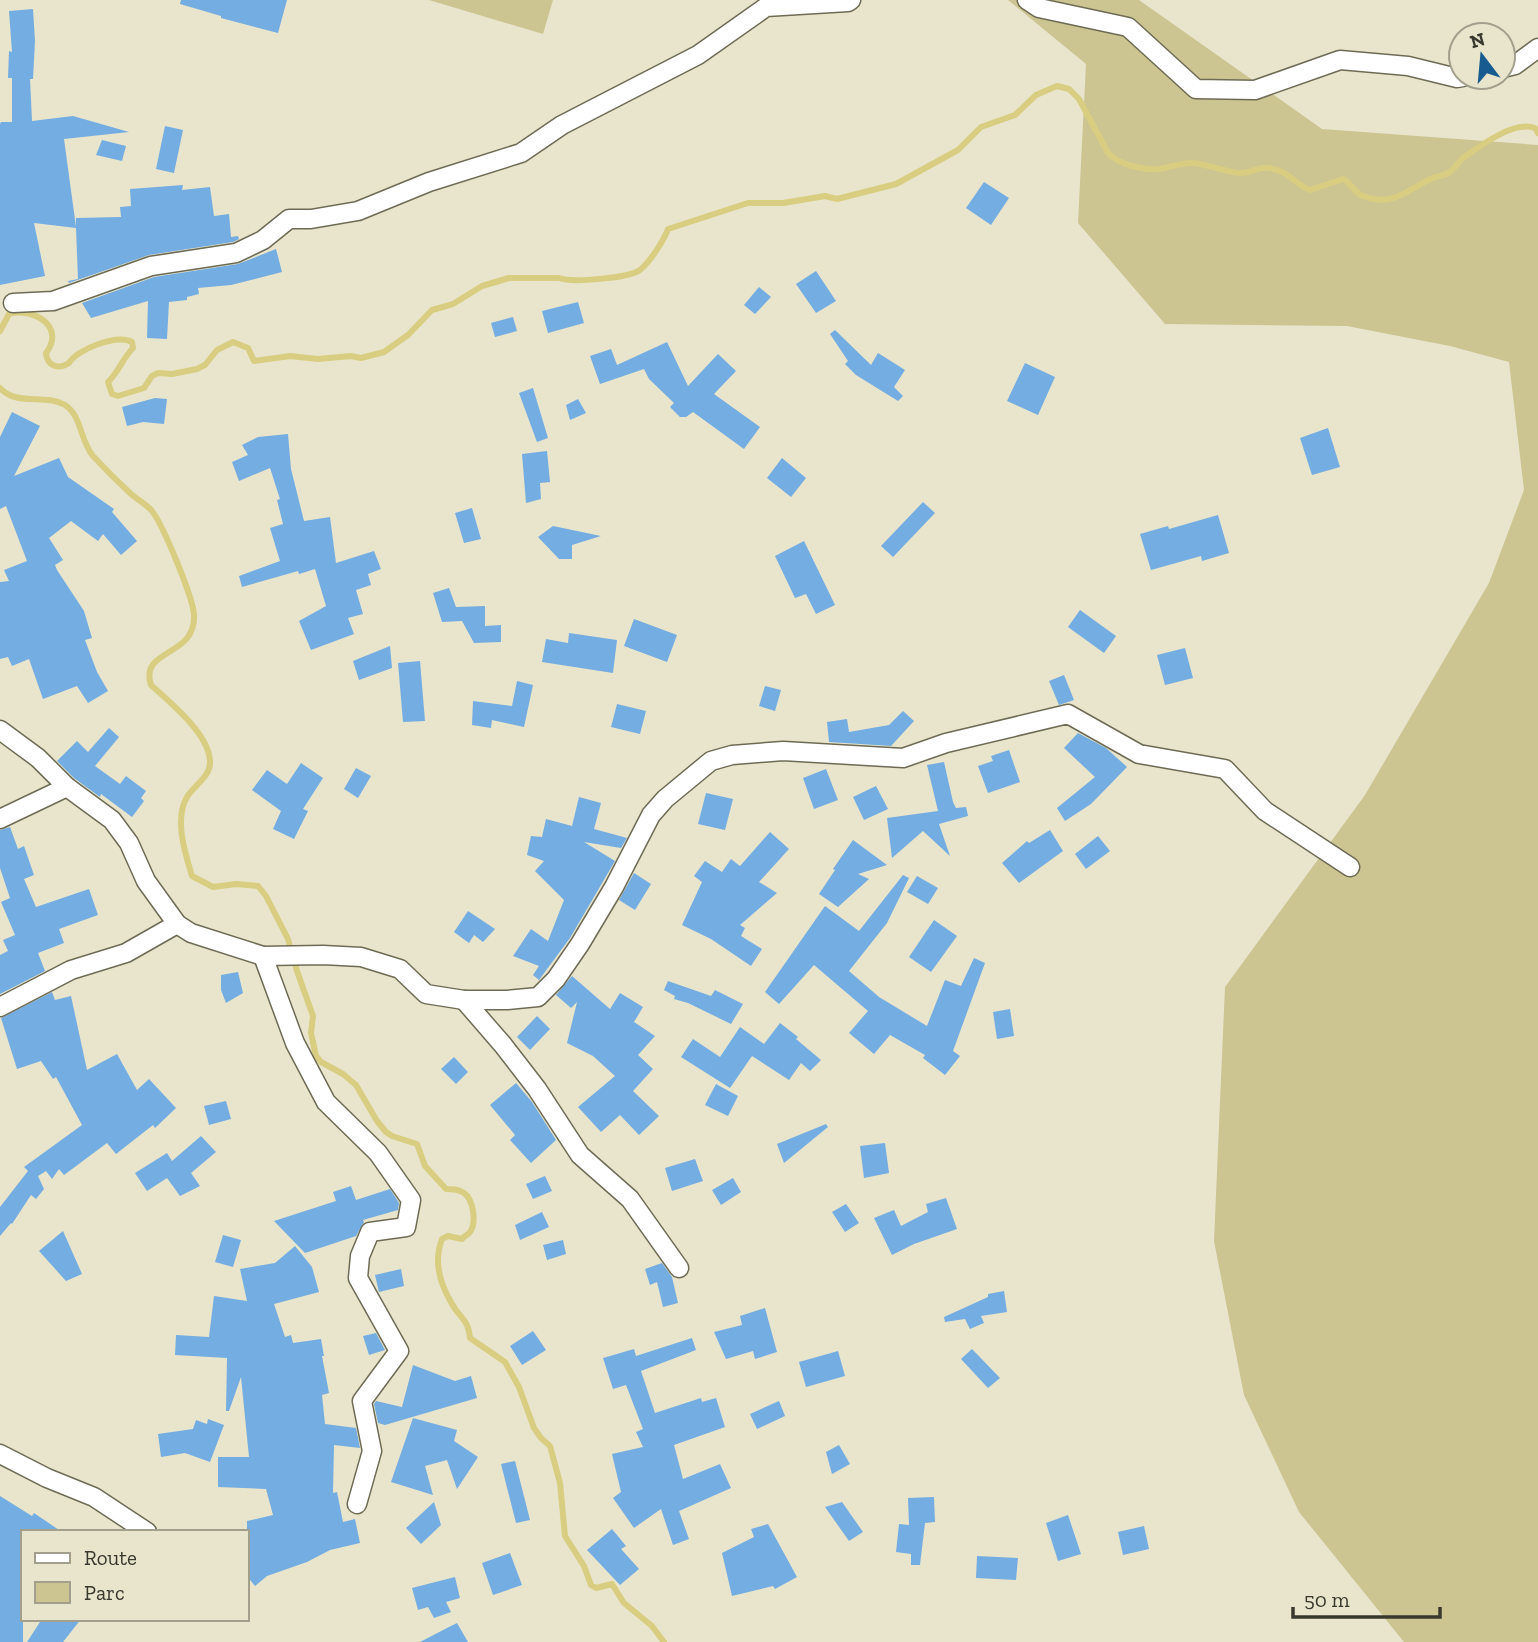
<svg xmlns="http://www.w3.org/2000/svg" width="1538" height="1642" viewBox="0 0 1538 1642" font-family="'Zilla Slab',serif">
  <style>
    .green { fill: #ccc491 }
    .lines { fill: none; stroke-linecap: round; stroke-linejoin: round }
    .stream { stroke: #d9cd81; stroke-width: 6 }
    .building { fill: #74ade2 }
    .minor-casing { stroke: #6e6b55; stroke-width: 21 }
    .minor { stroke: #fff; stroke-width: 18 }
  </style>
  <rect width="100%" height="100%" fill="#e8e5cc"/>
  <g class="green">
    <path d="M429 0H553L543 34Z"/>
    <path d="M1008 0H1139L1322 129 1538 145V1642H1404L1299 1512 1244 1395 1214 1241 1225 987 1365 795 1489 583 1524 490 1509 362 1450 346 1347 326 1165 324 1078 223 1086 64Z"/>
  </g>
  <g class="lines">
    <g class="stream">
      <path d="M0 331 9 314C34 307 66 327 46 353 47 366 58 370 69 363 77 349 117 334 132 342L133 348C122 359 119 372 108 382L112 394 118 396 144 388 152 376 158 373 172 374 197 369 205 365 217 350 233 342 248 348 254 361 290 356 318 359 351 356 361 358 384 352 408 335 432 310 453 304 482 286 509 278H559C572 283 629 278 640 270 650 262 664 240 668 229L748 203H783L825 196 837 199 896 184 958 150 981 127 1015 115 1036 95 1057 86 1069 89 1079 99 1108 153C1119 165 1143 170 1158 169 1169 168 1180 163 1190 163 1203 162 1229 174 1243 173 1252 172 1260 166 1269 168 1290 171 1295 185 1310 190L1343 179C1351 183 1354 193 1363 196 1394 208 1407 189 1433 178 1437 176 1444 176 1448 173 1454 170 1458 162 1463 158 1480 146 1514 120 1535 128L1538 133"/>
      <path d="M0 388C18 407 45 393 65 405 82 416 80 441 93 456 105 469 118 482 131 494 138 500 146 504 152 511 163 525 193 597 194 615 196 658 139 648 151 685 170 702 209 734 210 761 211 777 194 785 187 797 174 819 185 853 192 876L213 887 236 884 258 886 266 896 288 939 297 971 313 1016 311 1033 316 1056 321 1062 343 1074 356 1085 377 1121 386 1132 392 1136 417 1144 425 1166 446 1189C452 1189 458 1189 464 1193 473 1199 477 1222 470 1232 468 1235 464 1236 462 1239L448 1236 442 1239C433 1262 440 1284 452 1304 460 1319 468 1318 470 1338L505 1362 519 1387 534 1428 541 1438 550 1446 560 1483 565 1536 584 1566 591 1585 596 1588 612 1584 624 1603 652 1626 664 1642"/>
    </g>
  </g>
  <g class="building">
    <path d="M181 0H287L278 33 221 18V16L180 4Z"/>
    <path d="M33 9 35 41 33 79H30L32 121 73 116 129 132 64 139 76 227V218L121 217 120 207 131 206 130 189 183 185 182 190 210 187 214 216 229 214 231 237 238 236 239 239 233 242 149 255 69 283 68 281 78 279 76 228 34 223 45 276 0 285V124L1 122H12V78H8L9 51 12 52 9 11Z"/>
    <path d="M165 126 183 130 174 173 156 169Z"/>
    <path d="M102 140 126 146 122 161 96 155Z"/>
    <path d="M984 182 1009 198 991 225 966 208Z"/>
    <path d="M276 249 282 272 231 285 198 288 199 294 187 297V300L169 302 167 339 147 338 148 301 91 318 82 303 154 277 238 264Z"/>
    <path d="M816 271 836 301 816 313 796 284Z"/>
    <path d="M759 287 771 297 755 314 744 305Z"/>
    <path d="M578 302 584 323 548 333 542 311Z"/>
    <path d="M513 317 517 331 495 337 491 323Z"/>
    <path d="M835 330 871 365 878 353 905 370 894 387 903 396 898 401 856 375 845 364 848 361 830 334Z"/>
    <path d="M667 342 688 386 718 354 736 371 714 394 760 427 744 449 693 412 686 417H680L670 407 674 403 649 379 644 369 600 384 590 356 611 349 617 365Z"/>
    <path d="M1025 363 1055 377 1038 415 1007 401Z"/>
    <path d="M533 388 548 438 537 442 519 393Z"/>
    <path d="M155 398 167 399 164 424 143 422 127 426 122 407Z"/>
    <path d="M578 399 586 413 570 420 566 405Z"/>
    <path d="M12 412 40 426 14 476 59 458 68 477 114 509 112 512 137 541 121 555 103 534 98 541 71 521 49 538 63 560 55 565 57 570 84 611 92 638 85 640 97 672 108 691 88 703 77 686 43 699 29 659 12 666 8 657 0 659V582L9 581 4 570 27 561 6 506 0 509V437Z"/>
    <path d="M1328 428 1340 467 1312 475 1300 438Z"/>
    <path d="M288 434 291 469 304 521 330 517 336 563 374 551 381 569 368 574 371 585 356 590 363 614 348 618 354 634 311 650 299 621 326 606 315 569 299 574 298 571 242 587 239 576 280 561 270 528 283 524 277 500 280 499 270 468 239 481 232 462 248 455 242 445 258 437Z"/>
    <path d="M547 451 550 482 540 483 541 499 526 503 522 454Z"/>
    <path d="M782 458 806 478 791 497 767 478Z"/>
    <path d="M923 502 935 513 893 557 881 546Z"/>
    <path d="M472 508 481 539 464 543 455 513Z"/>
    <path d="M1218 515 1229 553 1202 561 1201 556 1151 570 1140 534 1168 526 1169 529Z"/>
    <path d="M553 526 601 536 572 545V559H559L538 537Z"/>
    <path d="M804 541 835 605 816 614 806 594 795 598 775 556Z"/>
    <path d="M449 588 456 607 485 606V626L501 625V642L474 643 462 621 442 622 433 593Z"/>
    <path d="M1080 610 1116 636 1104 653 1068 627Z"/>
    <path d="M634 619 677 635 667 662 624 646Z"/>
    <path d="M569 633 617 640 613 673 542 662 546 639 568 643Z"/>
    <path d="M390 646 392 668 359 680 353 661Z"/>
    <path d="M1185 648 1193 678 1165 685 1157 655Z"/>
    <path d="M420 661 425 721 403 722 398 663Z"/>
    <path d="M1064 675 1074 700 1059 705 1049 681Z"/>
    <path d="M517 681 533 685 524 727 492 720 491 728 472 725 473 701 512 706Z"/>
    <path d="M765 686 781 690 775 711 759 706Z"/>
    <path d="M617 704 646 711 640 734 611 727Z"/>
    <path d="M903 711 914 721 891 746 829 742 827 722 847 719 849 732 889 725Z"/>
    <path d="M109 728 119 737 95 766 120 784 126 776 146 791 141 798 144 801 132 817 101 794 100 797 74 778 57 761 77 741 88 752Z"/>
    <path d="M1078 733 1106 748 1127 767 1091 804 1065 821 1057 808 1095 777 1064 748Z"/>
    <path d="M1009 750 1020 782 988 793 978 766 993 761 991 756Z"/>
    <path d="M944 762 953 802 956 808 966 807 968 816 939 824 950 856 923 831 892 858 887 818 938 811 927 765Z"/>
    <path d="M301 763 323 778 303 809 308 811 294 839 273 829 281 811 252 790 267 770 287 784Z"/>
    <path d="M356 768 371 776 358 798 344 789Z"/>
    <path d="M826 769 838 800 814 809 803 778Z"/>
    <path d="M876 786 888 809 864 820 853 797Z"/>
    <path d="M706 793 733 799 725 830 698 824Z"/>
    <path d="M579 797 601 803 594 829 627 838 621 848 584 842 615 861 570 938 539 980 533 975 539 966 513 956 531 929 548 941 564 900 535 871 544 861 527 855 531 836 542 837 546 819 572 826Z"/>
    <path d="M10 827 18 849 24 846 34 875 24 879 36 907 89 889 98 915 59 929 64 943 38 953 45 971 0 994V955L8 951 3 940 15 935 1 902 10 898 0 868V830Z"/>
    <path d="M1050 830 1063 851 1019 883 1002 863 1027 841 1029 843Z"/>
    <path d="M770 832 789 849 759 882 777 893 740 925 745 928 741 936 762 949 751 966 711 939 682 925 702 882 694 876 705 861 722 872 731 859 740 866Z"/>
    <path d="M1098 836 1110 851 1086 869 1075 854Z"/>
    <path d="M853 840 887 865 858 874 869 879 838 907 819 894 835 870 833 869Z"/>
    <path d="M634 873 651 884 635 910 619 900Z"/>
    <path d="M903 875 909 878 887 923 849 971 879 997 927 1026 945 980 961 986 974 958 985 963 953 1051 960 1056 945 1075 923 1058 925 1055 890 1035 874 1054 849 1033 868 1011 814 965 779 1004 765 992 825 906 859 931Z"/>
    <path d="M917 876 938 888 928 904 907 892Z"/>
    <path d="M468 911 495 929 483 942 474 935 469 943 454 932Z"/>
    <path d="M934 920 957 936 931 972 909 957Z"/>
    <path d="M238 972 243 993 226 1003 221 990V975Z"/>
    <path d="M572 976 610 1009 620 993 643 1007 634 1022 655 1036 638 1055 653 1069 633 1091 659 1116 639 1135 620 1115 601 1132 578 1107 615 1076 593 1056 567 1043 577 1002 571 1008 556 995Z"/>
    <path d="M668 981 711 996 715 990 743 1004 731 1024 688 1003 674 999 675 996 664 990Z"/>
    <path d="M52 992 55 1000 71 996 87 1070 117 1054 137 1090 149 1079 176 1108 155 1128 153 1125 116 1154 107 1143 64 1175 59 1169 52 1179 46 1171 38 1176 44 1189 36 1199 31 1195 12 1224 11 1223 0 1236V1207L28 1171 24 1167 82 1125 56 1077 53 1079 41 1061 17 1069 1 1018Z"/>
    <path d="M1010 1009 1014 1036 997 1039 993 1012Z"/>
    <path d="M537 1016 550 1029 530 1050 517 1037Z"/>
    <path d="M780 1023 798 1037 796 1039 821 1060 810 1071 801 1063 789 1080 752 1056 730 1088 681 1057 693 1039 720 1057 740 1027 764 1044Z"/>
    <path d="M454 1057 468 1072 456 1084 441 1069Z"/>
    <path d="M516 1083 532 1102 556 1140 531 1163 510 1140 515 1135 490 1105Z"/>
    <path d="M716 1084 738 1096 728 1116 705 1105Z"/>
    <path d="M226 1101 231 1119 209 1125 204 1106Z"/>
    <path d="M826 1124 828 1127 784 1163 777 1144Z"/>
    <path d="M201 1136 216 1152 191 1173 200 1186 180 1196 167 1178 147 1191 135 1173 167 1153 172 1161Z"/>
    <path d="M885 1143 889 1173 864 1178 860 1146Z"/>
    <path d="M695 1159 703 1181 672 1191 665 1168Z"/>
    <path d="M545 1176 552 1191 533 1199 526 1184Z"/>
    <path d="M733 1178 741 1192 721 1205 712 1190Z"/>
    <path d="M351 1186 356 1200 390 1189 399 1203 398 1210 363 1220 364 1222 356 1236 305 1253 274 1221 336 1201 333 1192Z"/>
    <path d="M946 1198 957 1229 914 1244 892 1255 874 1218 894 1210 901 1226 928 1212 926 1204Z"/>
    <path d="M846 1204 859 1223 845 1232 832 1212Z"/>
    <path d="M542 1212 549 1227 520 1240 515 1225Z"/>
    <path d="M63 1231 82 1274 66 1281 39 1251Z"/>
    <path d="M223 1235 241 1240 233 1267 215 1262Z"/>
    <path d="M563 1240 566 1254 547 1260 543 1245Z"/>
    <path d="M295 1246 312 1267 319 1292 274 1304 285 1337 291 1335 293 1343 321 1339 324 1356H322L329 1393 322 1395 325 1424 356 1428 360 1448 334 1445 333 1493 337 1492 343 1522 355 1519 360 1543 330 1550 307 1562 267 1576 255 1586 247 1576V1521L273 1515 266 1489 218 1487V1457H249L241 1377 229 1411H226L227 1358 175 1355 176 1335 209 1337 214 1296 247 1301 240 1269 275 1263Z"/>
    <path d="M662 1263 672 1277 678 1303 663 1307 657 1282 650 1285 645 1269Z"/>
    <path d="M401 1269 404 1286 379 1292 375 1275Z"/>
    <path d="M1004 1291 1007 1312 981 1316 984 1323 970 1329 965 1319 945 1322 944 1317 988 1297V1294Z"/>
    <path d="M765 1308 777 1352 755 1359 753 1351 726 1359 714 1332 742 1325 740 1316Z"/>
    <path d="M533 1331 546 1350 522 1365 510 1346Z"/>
    <path d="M376 1333 385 1350 369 1355 363 1336Z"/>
    <path d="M692 1338 696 1350 641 1371 655 1413 701 1398 702 1402 716 1398 725 1427 674 1445 683 1479 720 1464 731 1488 679 1511 689 1539 673 1545 661 1509 634 1528 613 1498 621 1492 612 1454 643 1447 636 1432 643 1429 626 1385 613 1389 603 1358 634 1349 636 1356Z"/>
    <path d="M972 1349 1000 1378 988 1388 961 1359Z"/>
    <path d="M838 1351 845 1376 806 1387 799 1362Z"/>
    <path d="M413 1365 455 1381 471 1376 477 1398 385 1425 378 1423 374 1404 376 1401 402 1407Z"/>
    <path d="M779 1401 785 1416 757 1429 750 1414Z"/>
    <path d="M413 1418 457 1430 454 1441 478 1457 457 1489 447 1460 425 1466 433 1495 391 1482Z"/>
    <path d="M208 1419 224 1425 210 1462 185 1453 161 1457 158 1434 193 1429 196 1420 207 1424Z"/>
    <path d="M839 1445 850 1464 832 1474 826 1452Z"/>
    <path d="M515 1461 530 1520 516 1523 501 1464Z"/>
    <path d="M0 1496 32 1516 34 1513 62 1532H23V1642H0Z"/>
    <path d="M934 1497 935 1522 925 1523 920 1565H911V1554L896 1552 899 1524 909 1525 908 1498Z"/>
    <path d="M434 1502 441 1525 421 1544 406 1528Z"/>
    <path d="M842 1502 863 1532 849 1541 825 1507Z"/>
    <path d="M1068 1515 1081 1554 1058 1561 1046 1523Z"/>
    <path d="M768 1524 797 1577 775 1589 773 1586 732 1596 722 1553 754 1537 751 1529Z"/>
    <path d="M1144 1526 1149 1549 1123 1555 1118 1532Z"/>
    <path d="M612 1529 626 1546 621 1549 639 1569 620 1585 587 1550Z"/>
    <path d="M510 1553 522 1585 493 1595 482 1563Z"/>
    <path d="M977 1556 1018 1558 1016 1580 976 1578Z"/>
    <path d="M455 1577 460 1598 446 1602 451 1612 434 1618 428 1607 418 1610 412 1588Z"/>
    <path d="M42 1619H81L63 1642H27Z"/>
    <path d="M457 1623 468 1642H420L449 1627Z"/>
  </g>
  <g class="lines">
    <defs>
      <g id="minor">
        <path d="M1027 0 1039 8 1128 27 1196 89 1255 90 1340 60 1408 66 1457 78 1463 77"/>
        <path d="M1503 68 1515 65 1538 48"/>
        <path d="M13 303 53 301 151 266 236 253 263 240 289 219H311L358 211 429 182 521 153 562 125 698 55 766 7 848 2 851 0"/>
        <path d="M0 730 38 758 67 787 112 820 129 843 146 881 177 924 191 933 263 956 323 955 361 957 400 969 426 994 464 1000H507L538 997 556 979 580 944 614 887 651 815 665 799 711 761 732 755 783 751 903 758 946 743 1068 714 1139 754 1225 769 1265 811 1350 867"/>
        <path d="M0 819 67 787"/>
        <path d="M263 956 295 1043 326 1102 378 1153 411 1200 406 1227 370 1232 360 1256 358 1278 399 1351 362 1401 372 1451 357 1504"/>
        <path d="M464 1000 503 1045 537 1089 580 1155 630 1199 679 1268"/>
        <path d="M0 1007 71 970 126 953 177 924"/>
        <path d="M0 1454 47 1478 94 1497 147 1532"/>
      </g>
    </defs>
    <use href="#minor" class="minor-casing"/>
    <use href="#minor" class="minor"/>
  </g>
  <rect x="21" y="1530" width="228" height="91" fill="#e8e5cc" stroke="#a2a08d" stroke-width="2"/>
  <rect x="35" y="1553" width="35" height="10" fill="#ffffff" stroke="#a2a08d" stroke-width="2"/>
  <text x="84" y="1565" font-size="21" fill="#39382e">Route</text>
  <rect x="35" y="1582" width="35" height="21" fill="#ccc491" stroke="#a2a08d" stroke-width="2"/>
  <text x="84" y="1600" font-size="21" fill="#39382e">Parc</text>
  <g transform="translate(1482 56) rotate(344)"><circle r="33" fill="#e8e5cc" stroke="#a2a08d" stroke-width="2"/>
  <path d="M0-5L12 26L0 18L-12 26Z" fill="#185b90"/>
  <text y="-10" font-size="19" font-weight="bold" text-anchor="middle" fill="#39382e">N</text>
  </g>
  <path d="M1293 1607v10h147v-10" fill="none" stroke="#39382e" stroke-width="3.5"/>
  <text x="1304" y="1607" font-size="21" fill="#39382e" stroke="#e8e5cc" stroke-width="5" paint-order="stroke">50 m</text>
</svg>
